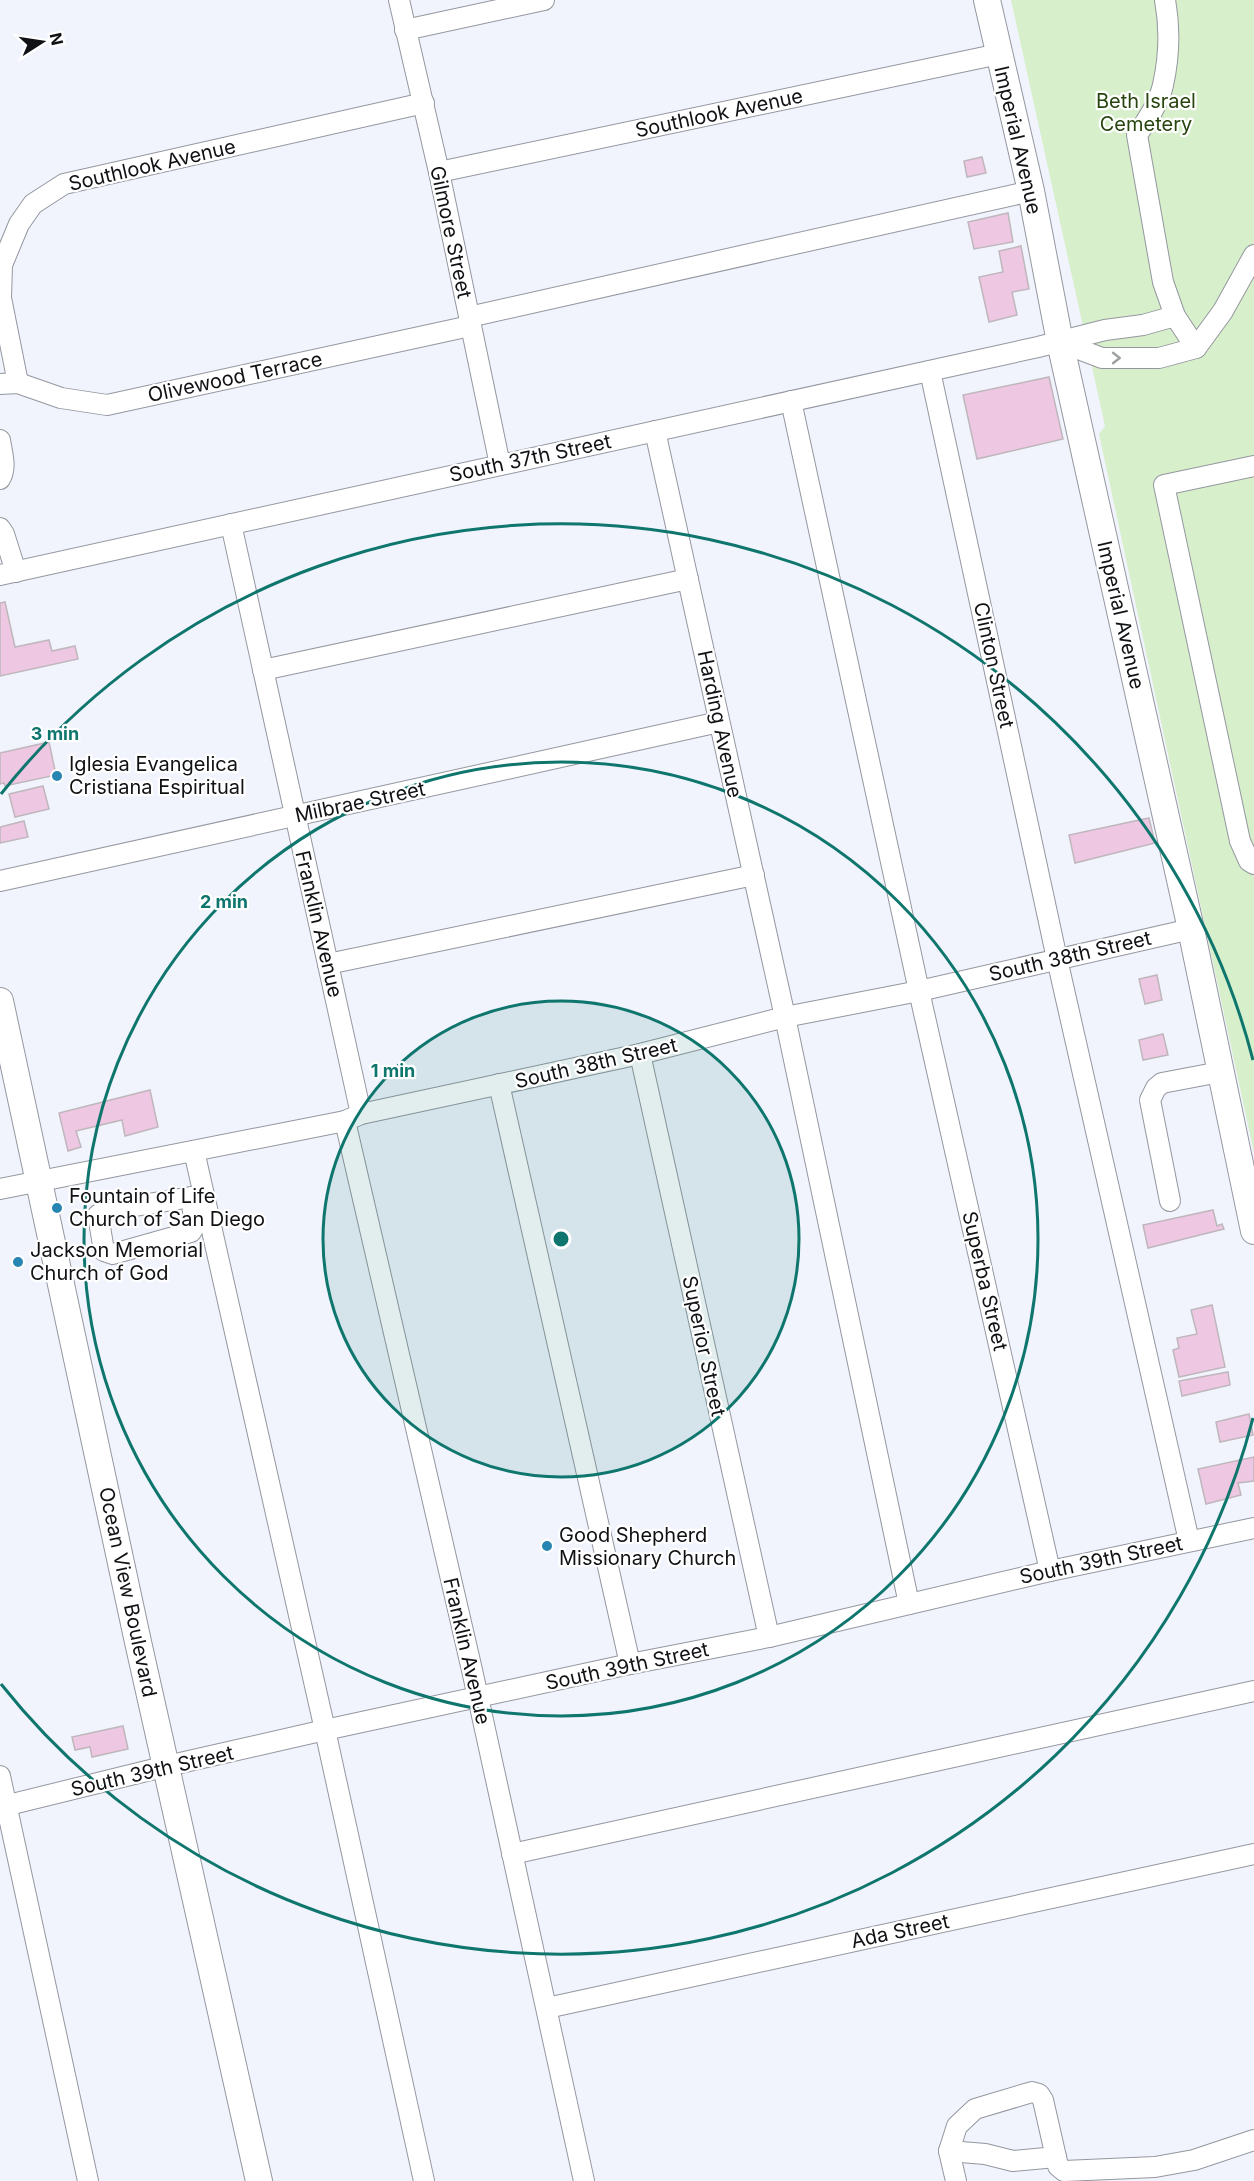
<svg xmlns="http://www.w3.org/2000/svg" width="1254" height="2181" viewBox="0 0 1254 2181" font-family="Inter,sans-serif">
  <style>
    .green { fill: #d8efcb }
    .building { fill: #eec7e2; stroke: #bfb7bc; stroke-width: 1.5 }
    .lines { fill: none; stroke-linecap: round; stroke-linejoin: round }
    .minor-casing { stroke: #94979f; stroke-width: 22 }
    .major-casing { stroke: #94979f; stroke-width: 28 }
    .minor { stroke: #fff; stroke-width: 20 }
    .major { stroke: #fff; stroke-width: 26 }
    .oneway { stroke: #9fa0a1 }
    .ring { fill: none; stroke: #0f766e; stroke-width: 3 }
    .poi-dot { fill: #2685b1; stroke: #fff; stroke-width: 2 }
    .labels { text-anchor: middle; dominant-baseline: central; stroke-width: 4.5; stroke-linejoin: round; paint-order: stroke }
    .park-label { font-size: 20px; fill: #28450f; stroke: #fff }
    .street-label { font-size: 20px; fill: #101114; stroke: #fff }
    .poi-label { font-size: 20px; fill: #101114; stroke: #fff; text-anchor: start }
    .centre { fill: #0f766e; stroke: #fff; stroke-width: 3 }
    .ring-label { font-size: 18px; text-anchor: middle; font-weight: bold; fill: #0f766e; stroke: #fff; stroke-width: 4.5; stroke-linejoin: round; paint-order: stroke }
  </style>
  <rect width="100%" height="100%" fill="#f1f4fd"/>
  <path class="green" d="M1011 0H1254V1153L1099 434 1105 426Z"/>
  <g class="building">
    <path d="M982 157 986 173 967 177 964 161Z"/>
    <path d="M1008 213 1013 242 974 249 968 222Z"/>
    <path d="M1021 246 1029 289 1012 292 1017 315 989 322 979 277 1003 272 999 251Z"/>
    <path d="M1049 377 1063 439 977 459 963 395Z"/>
    <path d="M5 602 15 647 49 640 52 651 75 646 78 659 0 676V603Z"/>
    <path d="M49 742 56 775 5 786 4 783 0 784V753Z"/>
    <path d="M43 786 49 809 15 817 9 794Z"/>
    <path d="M1149 818 1155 843 1075 863 1069 835Z"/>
    <path d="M24 821 28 837 0 843V827Z"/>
    <path d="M1157 975 1162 1000 1145 1004 1139 979Z"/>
    <path d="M1163 1034 1168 1055 1143 1060 1139 1040Z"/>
    <path d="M150 1090 158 1127 125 1136 122 1120 76 1131 81 1147 68 1151 59 1113Z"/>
    <path d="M1213 1210 1217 1226 1222 1224 1224 1229 1148 1248 1143 1225Z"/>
    <path d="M1212 1305 1225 1367 1179 1377 1173 1350 1179 1348 1177 1338 1197 1334 1191 1310Z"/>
    <path d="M1228 1372 1230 1385 1182 1396 1179 1381Z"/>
    <path d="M1249 1414 1253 1435 1220 1442 1216 1422Z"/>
    <path d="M1254 1457V1481L1238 1483 1241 1495 1206 1504 1198 1469Z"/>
    <path d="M123 1726 128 1749 92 1757 90 1747 75 1750 72 1737Z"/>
  </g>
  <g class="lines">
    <defs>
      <g id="minor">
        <path d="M399 0 439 172 500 465"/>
        <path d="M1165 0C1170 27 1169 58 1163 85 1159 103 1147 120 1137 135L1163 282 1175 316 1196 348"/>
        <path d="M405 30 544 0"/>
        <path d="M439 172 999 54"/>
        <path d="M469 317 1031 191"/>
        <path d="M1060 342 1102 358H1159L1196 348 1223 311 1254 255"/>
        <path d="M930 371 1057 959 1189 1541"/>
        <path d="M18 383 1 298 2 265 19 224 33 204 64 184 424 103"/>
        <path d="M0 384 18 383 61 398 107 405 470 326"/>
        <path d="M791 401 919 991 1050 1571"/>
        <path d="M655 431 785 1017 909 1604"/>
        <path d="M0 440C2 453 7 468 0 479"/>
        <path d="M1254 466 1164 485 1240 841 1249 861 1254 864"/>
        <path d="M231 524 361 1114"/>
        <path d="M0 528 4 534 16 572"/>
        <path d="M0 575 1038 347 1105 330 1143 325 1175 316"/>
        <path d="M263 670 688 579"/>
        <path d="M0 881 719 722"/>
        <path d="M328 964 754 875"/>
        <path d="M640 1054 769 1637"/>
        <path d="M499 1084 630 1664"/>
        <path d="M345 1121 472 1670 584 2181"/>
        <path d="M194 1151 325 1730 424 2181"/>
        <path d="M0 1189 345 1121 361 1114 640 1054 785 1017 919 991 1191 929"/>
        <path d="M191 1197 195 1225 191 1232 113 1254 104 1251 98 1215 104 1211 204 1195"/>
        <path d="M1170 1201 1150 1100 1156 1088 1162 1083 1220 1072"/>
        <path d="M0 1776 88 2181"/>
        <path d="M0 1807 167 1766 325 1730 630 1664 769 1637 1050 1571 1254 1528"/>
        <path d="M512 1854 1254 1691"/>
        <path d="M547 2008 1254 1854"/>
        <path d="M949 2151 985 2154 1013 2161 1056 2157"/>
        <path d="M956 2181 949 2151 957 2126 975 2109 1032 2092 1039 2094 1043 2100 1058 2166 1064 2171 1155 2167 1194 2160 1254 2140"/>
      </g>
      <g id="major">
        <path d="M987 0 1031 191 1060 342 1191 929 1254 1231"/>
        <path d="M0 1001 138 1642 259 2181"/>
      </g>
    </defs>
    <use href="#minor" class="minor-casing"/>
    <use href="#major" class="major-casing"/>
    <use href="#minor" class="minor"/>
    <use href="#major" class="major"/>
  </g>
  <defs><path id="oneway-chevron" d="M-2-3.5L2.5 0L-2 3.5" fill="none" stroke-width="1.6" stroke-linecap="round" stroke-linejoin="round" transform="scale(1.5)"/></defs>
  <use class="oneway" href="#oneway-chevron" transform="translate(1116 358)"/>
  <circle cx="561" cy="1239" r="238" fill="#0f766e" fill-opacity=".12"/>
  <g class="ring">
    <circle cx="561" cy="1239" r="238"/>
    <circle cx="561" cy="1239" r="477"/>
    <path d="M1253 1418A715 715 0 0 1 1 1684M1 794A715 715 0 0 1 1253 1060"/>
  </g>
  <g class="poi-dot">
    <circle cx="57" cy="776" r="6"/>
    <circle cx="57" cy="1208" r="6"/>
    <circle cx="18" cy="1262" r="6"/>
    <circle cx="547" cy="1546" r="6"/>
  </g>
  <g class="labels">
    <g class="park-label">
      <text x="1146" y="101">Beth Israel<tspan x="1146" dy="23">Cemetery</tspan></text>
    </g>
    <g class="street-label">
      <text transform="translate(719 113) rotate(-12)">Southlook Avenue</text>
      <text transform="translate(1018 140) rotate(77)">Imperial Avenue</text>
      <text transform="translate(152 165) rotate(-13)">Southlook Avenue</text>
      <text transform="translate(451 232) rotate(78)">Gilmore Street</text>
      <text transform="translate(235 377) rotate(-12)">Olivewood Terrace</text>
      <text transform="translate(530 458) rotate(-12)">South 37th Street</text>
      <text transform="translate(1121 615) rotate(77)">Imperial Avenue</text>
      <text transform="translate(994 665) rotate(78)">Clinton Street</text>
      <text transform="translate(720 724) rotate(78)">Harding Avenue</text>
      <text transform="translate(360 802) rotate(-12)">Milbrae Street</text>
      <text transform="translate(319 924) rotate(77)">Franklin Avenue</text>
      <text transform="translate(1070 956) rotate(-13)">South 38th Street</text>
      <text transform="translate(596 1063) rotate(-13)">South 38th Street</text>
      <text transform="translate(985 1281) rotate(77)">Superba Street</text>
      <text transform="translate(704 1346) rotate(78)">Superior Street</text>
      <text transform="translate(1101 1560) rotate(-12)">South 39th Street</text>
      <text transform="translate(128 1592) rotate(78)">Ocean View Boulevard</text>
      <text transform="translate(467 1651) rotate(77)">Franklin Avenue</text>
      <text transform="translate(627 1666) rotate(-12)">South 39th Street</text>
      <text transform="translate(152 1771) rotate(-13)">South 39th Street</text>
      <text transform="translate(900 1931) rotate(-12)">Ada Street</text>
    </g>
    <g class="poi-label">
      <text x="69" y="764">Iglesia Evangelica<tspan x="69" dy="23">Cristiana Espiritual</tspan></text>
      <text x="69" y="1196">Fountain of Life<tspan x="69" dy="23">Church of San Diego</tspan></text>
      <text x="30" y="1250">Jackson Memorial<tspan x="30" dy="23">Church of God</tspan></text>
      <text x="559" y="1535">Good Shepherd<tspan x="559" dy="23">Missionary Church</tspan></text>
    </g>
  </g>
  <circle cx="561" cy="1239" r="9" class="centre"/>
  <g class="ring-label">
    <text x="55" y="740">3 min</text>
    <text x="224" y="908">2 min</text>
    <text x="393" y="1077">1 min</text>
  </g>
  <g transform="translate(42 42) rotate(78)" stroke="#ffffff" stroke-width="4.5" paint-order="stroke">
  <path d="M0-4.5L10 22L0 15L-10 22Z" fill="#101114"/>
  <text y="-9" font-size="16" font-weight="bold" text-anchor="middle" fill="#101114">N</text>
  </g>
</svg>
